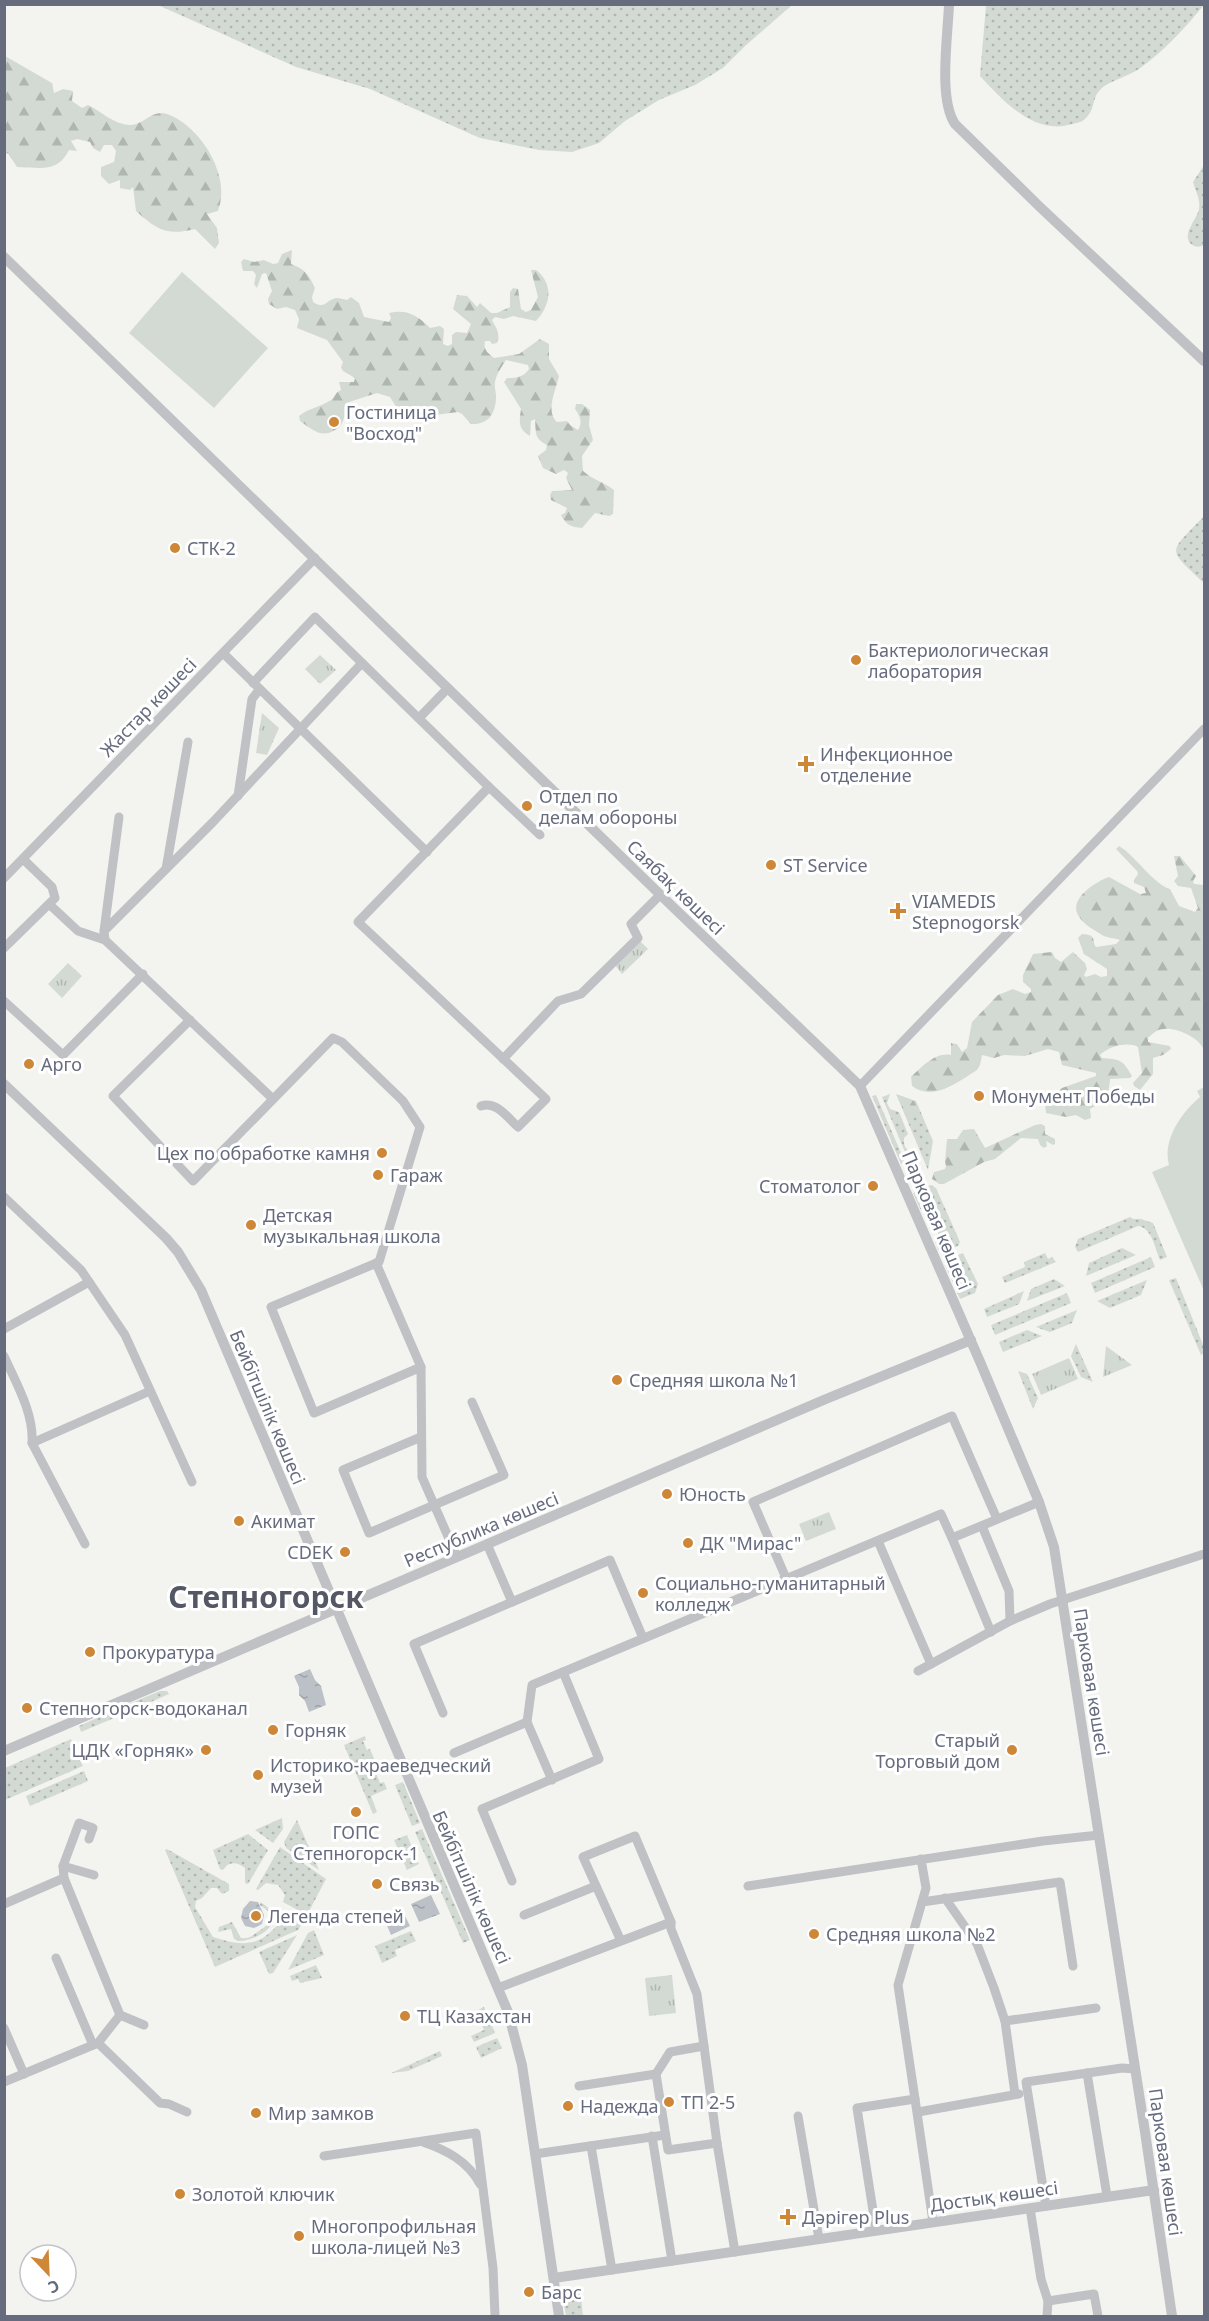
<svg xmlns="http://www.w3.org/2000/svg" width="1209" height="2321" viewBox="0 0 1209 2321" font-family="'Noto Sans',sans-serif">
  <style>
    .grass { fill: url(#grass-dots) }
    .forest { fill: url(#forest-firs) }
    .park { fill: url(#park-tufts) }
    .garden { fill: #d3dad3 }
    .water { fill: url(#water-ripples) }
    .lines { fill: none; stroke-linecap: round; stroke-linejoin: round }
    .minor { stroke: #c0c1c5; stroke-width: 9 }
    .tertiary { stroke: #c0c1c5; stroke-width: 10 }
    .poi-dot { fill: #cd8737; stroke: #fff; stroke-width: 2 }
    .labels { text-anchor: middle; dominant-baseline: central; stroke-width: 6; stroke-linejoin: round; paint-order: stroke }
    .poi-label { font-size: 18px; fill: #666c7e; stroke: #fff; text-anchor: start }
    .street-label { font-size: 18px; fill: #666c7e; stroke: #fff }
    .town-label { font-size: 30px; font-weight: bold; fill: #535864; stroke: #fff }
  </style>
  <defs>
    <pattern id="grass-dots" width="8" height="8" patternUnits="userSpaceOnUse" patternTransform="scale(1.5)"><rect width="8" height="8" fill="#d3dad3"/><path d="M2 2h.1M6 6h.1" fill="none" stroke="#afb5b0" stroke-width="1.8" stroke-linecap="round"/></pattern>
    <pattern id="forest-firs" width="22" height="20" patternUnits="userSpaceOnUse" patternTransform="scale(1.5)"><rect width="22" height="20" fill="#d3dad3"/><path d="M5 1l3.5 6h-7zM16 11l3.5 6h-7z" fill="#afb5b0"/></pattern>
    <pattern id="park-tufts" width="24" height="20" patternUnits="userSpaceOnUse" patternTransform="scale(1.5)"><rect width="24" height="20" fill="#d3dad3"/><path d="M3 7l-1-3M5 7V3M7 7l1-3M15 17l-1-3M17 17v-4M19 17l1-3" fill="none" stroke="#afb5b0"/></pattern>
    <pattern id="water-ripples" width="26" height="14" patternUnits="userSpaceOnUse" patternTransform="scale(1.5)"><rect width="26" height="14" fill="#bbc1c7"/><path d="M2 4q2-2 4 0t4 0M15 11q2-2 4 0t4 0" fill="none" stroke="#9ca1a7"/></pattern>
  </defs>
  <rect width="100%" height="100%" fill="#f3f4f0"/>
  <g class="grass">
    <path d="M158 5H792L745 46 723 68 695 85 659 100 625 121 599 143 572 152 539 150 480 138 370 89 296 67Z"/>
    <path d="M986 5 1204 4V5C1185 28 1164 51 1139 69 1128 76 1116 79 1106 85 1089 96 1098 107 1085 119 1082 122 1077 123 1072 124 1035 136 1003 101 980 76Z"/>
    <path d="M1204 165V245C1200 247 1196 248 1191 244 1181 235 1197 219 1199 209 1201 199 1195 191 1193 182Z"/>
    <path d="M1204 516V583C1166 547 1168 554 1204 516Z"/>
    <path d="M890 1094 887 1103 890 1109 899 1112 908 1134 904 1138C903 1147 907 1152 916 1153L907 1157 882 1097Z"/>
    <path d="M896 1094 916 1101 933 1141 928 1170Z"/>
    <path d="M876 1095 905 1162 901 1164 872 1096Z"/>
    <path d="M931 1185 936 1188 960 1242 958 1246 945 1251 938 1250 935 1241 939 1235 928 1210 920 1209 913 1193Z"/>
    <path d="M1130 1217 1133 1219H1141L1153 1223 1167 1257 1160 1260C1155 1248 1152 1228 1138 1226L1078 1252 1075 1247 1078 1239Z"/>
    <path d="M1122 1248 1136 1255 1086 1276 1089 1263Z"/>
    <path d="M963 1253 978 1284 975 1293 960 1299 945 1265 946 1260Z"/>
    <path d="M1045 1253 1048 1259 1052 1257 1056 1262 1005 1283 1002 1277 1025 1267 1024 1262Z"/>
    <path d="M1151 1257 1155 1267 1095 1293 1091 1283Z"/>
    <path d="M1176 1278 1204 1347V1353L1201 1355 1169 1280Z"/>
    <path d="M1054 1279 1065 1286 1027 1301 1031 1289Z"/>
    <path d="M1147 1280 1141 1295 1110 1308 1097 1301Z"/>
    <path d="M1024 1291 1019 1304 987 1317 984 1309Z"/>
    <path d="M1067 1293 1071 1303 995 1335 991 1325Z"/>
    <path d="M1077 1310 1072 1323 1050 1332 1036 1327Z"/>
    <path d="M1027 1330 1042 1336 1003 1352 999 1342Z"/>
    <path d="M1076 1344 1093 1382 1081 1377 1071 1356Z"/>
    <path d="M1018 1371 1027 1374 1038 1398 1033 1409Z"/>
    <path d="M160 1691H167L169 1694 119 1716V1708Z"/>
    <path d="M108 1713 114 1718 81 1732 79 1726Z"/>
    <path d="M365 1736 366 1740 363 1741 367 1750 370 1749 375 1761 372 1763 380 1783 384 1782 387 1789 371 1796 377 1812 373 1814 344 1745Z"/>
    <path d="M71 1739 83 1766 5 1800V1768Z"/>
    <path d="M84 1771 88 1781 30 1806 26 1796Z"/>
    <path d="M403 1782 420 1823 412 1826 395 1785Z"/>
    <path d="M282 1818 283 1829 273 1843 255 1830Z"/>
    <path d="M297 1820 319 1870 286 1848 284 1842Z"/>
    <path d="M422 1829 470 1940 463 1943 415 1832Z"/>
    <path d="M248 1834 268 1850 248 1884 245 1883V1868C237 1862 229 1861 223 1870L220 1869 213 1850Z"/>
    <path d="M407 1835 419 1864 407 1870 394 1840Z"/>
    <path d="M280 1847 326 1879 307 1915 283 1902 285 1895 278 1885 266 1883 258 1890 256 1889Z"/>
    <path d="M167 1849 229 1884V1891L222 1894 217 1888H211L202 1898 196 1901 195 1907 213 1937C241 1946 259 1948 279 1923V1909L304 1921 298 1930 215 1967 165 1850Z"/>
    <path d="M260 1902C290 1919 262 1940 239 1941L234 1939 231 1929 218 1932 219 1927 232 1922 241 1938C251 1939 252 1935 259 1931 268 1925 271 1922 268 1911L260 1905Z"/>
    <path d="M314 1930 324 1955 288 1970 308 1933Z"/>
    <path d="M411 1931 416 1941 395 1950 397 1956 382 1963 375 1946Z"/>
    <path d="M297 1935 273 1973 269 1974 259 1952Z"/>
    <path d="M316 1965 322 1978 300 1983 298 1979 292 1981 290 1976Z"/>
    <path d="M484 2007 495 2033 474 2042 471 2036 484 2030 476 2011Z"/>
    <path d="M497 2038 502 2048 481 2058 476 2047Z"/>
    <path d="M440 2051 442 2056 408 2071 391 2073Z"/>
    <path d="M580 2288 583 2316H566L562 2295 568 2290Z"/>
  </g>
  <g class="forest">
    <path d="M5 56 52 83 54 93 63 89 73 91 72 101 82 108 88 105C101 111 113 124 129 125 143 126 152 109 167 114 201 126 232 177 218 211L207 214 217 228 219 243 215 249 195 229C167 236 157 230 136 211L133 187 130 190 120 188V180L109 184 101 176V167L114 162 116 151 112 145H104L100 152 93 148 90 142 77 139 71 141 77 151 69 150C57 174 39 167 17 167L8 153 5 154Z"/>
    <path d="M292 250 291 264C305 269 309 275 315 288L312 297 313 302C325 310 326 300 336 298 340 298 343 299 347 300L351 297 359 303 364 317 389 322 391 318 389 313C407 309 417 315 430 328L440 326 444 329 443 344 448 346 452 344V335L456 332 467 333 471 324 453 309 457 295 467 296 477 307 480 303 491 313H497L510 307V292L513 288 518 289 521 309 526 312 531 310 538 297 531 270H536C554 284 551 305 536 321L513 316 504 319 495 317 492 320C496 328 501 334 497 343L492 344 490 341H485C483 350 488 353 494 358L519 354 540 339 549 344V359L559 376C556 390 545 411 557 422L567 421 570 425 578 430C583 422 580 416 575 409L576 404H582L590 410 589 425 593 440 582 456 583 471C593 480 604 482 614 490L613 514 609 516 595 513 582 528C571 527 566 525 561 515L565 513 567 508 551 500 550 495 552 491 572 490 566 478 568 473 564 470 556 474 543 468 538 456 546 450 547 445C534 438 536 433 535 419L531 421 530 436C518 429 519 422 521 409L504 382 507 378C516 378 524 377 529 369L528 365 506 360C502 366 496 375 495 382 494 386 496 392 496 396 496 413 489 425 471 424L462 414 458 412 435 415 427 422H418L407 413H400L390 397 377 393 346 403C343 409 345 411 344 418 343 423 340 427 335 430 321 439 312 429 300 421L299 416C309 408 321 407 331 400 336 396 334 393 341 390L339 382H354L355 378 343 371 341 367 343 362 327 340 297 328 299 319 295 310 286 307 277 309 269 304 268 299 272 291 266 273 262 274 257 288 254 284 256 275 253 271H243L241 262 244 259 254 262 264 260 273 264 278 263 282 254Z"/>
    <path d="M1119 846C1137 857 1152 883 1170 889L1179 906 1195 912 1198 908 1191 888 1178 886 1174 881 1178 876 1174 856H1180L1196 876 1193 881 1194 884 1204 885V1060C1204 1057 1205 1054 1204 1051 1201 1038 1176 1027 1164 1029 1157 1029 1152 1034 1148 1038V1042L1170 1046 1171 1049 1163 1055 1153 1058V1074L1140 1090 1134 1086 1133 1083 1142 1073 1138 1047C1127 1041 1108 1047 1100 1055L1102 1058C1120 1059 1123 1060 1132 1076L1130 1078 1110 1079C1108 1099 1108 1099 1090 1109L1091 1118 1085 1120 1076 1115 1066 1117 1046 1113 1045 1104 1062 1088 1096 1076V1073L1062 1065 1059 1052 1048 1049 1025 1056 1004 1055 994 1058 982 1055 980 1065 977 1070C958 1082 933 1102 912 1086L911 1077C922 1067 935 1052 951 1055V1043L957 1044 962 1052 967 1048 972 1022 998 995 1013 989 1025 994 1031 992V989L1023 982V975L1033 954 1052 952 1055 958 1061 962 1073 952 1085 963 1087 969 1084 975 1086 977 1095 974 1101 977 1107 976V969L1084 954 1078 938 1082 934C1098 935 1091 940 1096 947L1116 944 1120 940C1114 938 1107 938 1102 935 1094 930 1081 923 1077 913 1071 897 1097 881 1109 877L1140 894 1146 893 1144 887 1134 883V880L1138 874 1137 871 1116 849Z"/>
    <path d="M902 1097 914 1101 923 1119 919 1121 912 1112 910 1115 906 1113 900 1101Z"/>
    <path d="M1041 1124 1045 1126V1134L1055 1139V1144L1053 1145 1046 1141 1047 1146 1044 1148 1040 1145 1038 1139 1021 1138 995 1159 984 1162 944 1184H939L932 1179 934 1172 945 1169 946 1166 945 1161 947 1139H957L963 1130 974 1129 985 1148 1035 1125Z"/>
  </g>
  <g class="park">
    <path d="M320 655 336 670 320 684 305 669Z"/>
    <path d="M262 713 279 728 267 755 256 753Z"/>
    <path d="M640 941 648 949 622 974 615 965Z"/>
    <path d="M68 963 82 976 62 998 48 984Z"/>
    <path d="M1106 1346 1132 1365 1103 1377Z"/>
    <path d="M1069 1358 1078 1379 1041 1395 1032 1374Z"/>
    <path d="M829 1512 836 1529 806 1541 799 1524Z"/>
    <path d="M672 1975 676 2013 649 2016 645 1978Z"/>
  </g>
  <g class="garden">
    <path d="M182 272 268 348 214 408 129 333Z"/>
    <path d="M1204 1087V1291L1152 1172 1169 1165C1162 1140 1182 1112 1200 1097L1197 1091Z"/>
  </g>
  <g class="water">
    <path d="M310 1669 315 1680 321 1686 326 1705 309 1712 305 1701 299 1695V1687L294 1676Z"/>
    <path d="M431 1895 440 1914 419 1922 411 1904Z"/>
    <path d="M250 1901 258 1902 264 1915 262 1924 254 1928 245 1926 241 1918 243 1909Z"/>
    <path d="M401 1908 410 1926 391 1935 383 1916Z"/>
  </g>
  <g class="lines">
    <g class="minor">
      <path d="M223 653 427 852"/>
      <path d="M253 683 315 617 489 787 358 922 546 1099 518 1127C507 1117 497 1101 481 1106"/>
      <path d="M419 718 448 688"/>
      <path d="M489 787 540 835"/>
      <path d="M238 796 252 699 259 690"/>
      <path d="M166 869 188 742"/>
      <path d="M4 878 315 558"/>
      <path d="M49 904 78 931 105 940 273 1099"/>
      <path d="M104 931 119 817"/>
      <path d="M105 940 104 931 213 822 362 663"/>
      <path d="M4 948 55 898 52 887 23 859"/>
      <path d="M4 1001 63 1055 143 974"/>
      <path d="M190 1020 113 1096 193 1181 333 1038 342 1042 403 1101 420 1127 379 1262 271 1307 314 1413 421 1367"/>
      <path d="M503 1059 558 1001 581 994 638 938 631 924 660 895"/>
      <path d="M860 1086 1204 729"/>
      <path d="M4 1197 81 1270 125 1335 192 1482"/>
      <path d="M376 1263 421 1367 422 1477 457 1557"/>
      <path d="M4 1329 89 1282"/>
      <path d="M4 1356C16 1383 34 1413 32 1443L85 1544"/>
      <path d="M421 1437 343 1470 369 1533 504 1475 472 1402"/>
      <path d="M32 1443 150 1391"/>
      <path d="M982 1526 1009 1591 1010 1621"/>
      <path d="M952 1538 991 1632"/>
      <path d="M878 1541 931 1664"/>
      <path d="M487 1544 512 1602 610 1560 643 1638"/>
      <path d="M786 1578 753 1502 952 1416 997 1519"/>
      <path d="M918 1671 1010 1621 1050 1604 1204 1554"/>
      <path d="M443 1713 414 1644 512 1602"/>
      <path d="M454 1753 527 1722"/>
      <path d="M552 1780 527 1722 532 1685 941 1514 952 1538 1039 1502"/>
      <path d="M921 1859 926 1888 922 1902"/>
      <path d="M63 1866 94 1875"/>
      <path d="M512 1881 482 1809 599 1759 563 1672"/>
      <path d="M748 1886 1043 1841 1099 1835"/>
      <path d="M945 1898 977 1944 994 1988 1005 2021 1015 2094"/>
      <path d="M4 1904 64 1878"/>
      <path d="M524 1915 596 1886"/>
      <path d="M671 1922V1929L697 1994 717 2143 735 2252"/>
      <path d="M56 1958 93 2045"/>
      <path d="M498 1988 671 1922 635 1836 583 1857 621 1941"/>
      <path d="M120 2015 144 2025"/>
      <path d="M1005 2021 1096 2008"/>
      <path d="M4 2028 24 2074"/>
      <path d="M98 2043 160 2103 169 2104 187 2112"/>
      <path d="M704 2046 670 2052 656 2074 668 2150 717 2143"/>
      <path d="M1087 2073 1107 2196"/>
      <path d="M4 2082 98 2043 120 2015 64 1878 63 1866 79 1823 93 1828 89 1839"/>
      <path d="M579 2086 656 2074"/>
      <path d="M915 2099 933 2222"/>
      <path d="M918 2112 1019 2094"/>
      <path d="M798 2116 819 2239"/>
      <path d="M652 2136 672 2261"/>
      <path d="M423 2142C446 2150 468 2161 480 2184"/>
      <path d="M591 2146 612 2270"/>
      <path d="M535 2154 665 2135"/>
      <path d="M324 2156 476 2133 493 2268 495 2316"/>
      <path d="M1046 2206 1026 2082 1122 2068 1135 2069"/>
      <path d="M1030 2208 1041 2279 1048 2301 1047 2316"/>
      <path d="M876 2230 857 2108 915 2099 898 1985 922 1902 1060 1882 1073 1966"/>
      <path d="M1048 2301 1094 2294 1098 2316"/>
    </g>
    <g class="tertiary">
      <path d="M949 4C948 35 938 99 955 124L1041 208 1204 361"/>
      <path d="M4 257 674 908 860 1086 981 1364 1039 1502 1054 1547 1145 2132 1172 2316"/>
      <path d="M4 1084 166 1238 178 1252 201 1290 508 2012 522 2065 559 2316"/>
      <path d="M4 1751 826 1399 971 1340"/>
      <path d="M554 2278 1154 2190"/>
    </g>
  </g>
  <g class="poi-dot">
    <circle cx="334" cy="422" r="6"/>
    <circle cx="175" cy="548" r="6"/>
    <circle cx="856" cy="660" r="6"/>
    <path d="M803 755h6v6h6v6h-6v6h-6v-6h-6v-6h6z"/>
    <circle cx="527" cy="806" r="6"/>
    <circle cx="771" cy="865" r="6"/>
    <path d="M895 902h6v6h6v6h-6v6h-6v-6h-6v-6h6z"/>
    <circle cx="29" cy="1064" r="6"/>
    <circle cx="979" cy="1096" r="6"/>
    <circle cx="382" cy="1153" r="6"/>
    <circle cx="378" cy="1175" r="6"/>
    <circle cx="873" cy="1186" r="6"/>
    <circle cx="251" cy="1225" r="6"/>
    <circle cx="617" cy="1380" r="6"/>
    <circle cx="667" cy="1494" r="6"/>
    <circle cx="239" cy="1521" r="6"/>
    <circle cx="688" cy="1543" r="6"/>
    <circle cx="345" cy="1552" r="6"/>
    <circle cx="643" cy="1593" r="6"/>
    <circle cx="90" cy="1652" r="6"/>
    <circle cx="27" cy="1708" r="6"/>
    <circle cx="273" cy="1730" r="6"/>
    <circle cx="206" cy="1750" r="6"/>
    <circle cx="1012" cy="1750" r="6"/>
    <circle cx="258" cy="1775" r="6"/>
    <circle cx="356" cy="1812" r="6"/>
    <circle cx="377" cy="1884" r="6"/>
    <circle cx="256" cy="1916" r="6"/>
    <circle cx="814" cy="1934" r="6"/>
    <circle cx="405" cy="2016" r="6"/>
    <circle cx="669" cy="2102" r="6"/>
    <circle cx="568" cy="2106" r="6"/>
    <circle cx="256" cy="2113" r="6"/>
    <circle cx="180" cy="2194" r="6"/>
    <path d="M785 2208h6v6h6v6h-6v6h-6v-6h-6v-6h6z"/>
    <circle cx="299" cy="2236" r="6"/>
    <circle cx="529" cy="2292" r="6"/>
  </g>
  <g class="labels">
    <g class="poi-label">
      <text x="346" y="412">Гостиница<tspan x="346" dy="21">"Восход"</tspan></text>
      <text x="187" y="548">СТК-2</text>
      <text x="868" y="650">Бактериологическая<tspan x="868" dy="21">лаборатория</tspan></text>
      <text x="820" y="754">Инфекционное<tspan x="820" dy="21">отделение</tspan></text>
      <text x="539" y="796">Отдел по<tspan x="539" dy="21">делам обороны</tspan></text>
      <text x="783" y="865">ST Service</text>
      <text x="912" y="901">VIAMEDIS<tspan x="912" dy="21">Stepnogorsk</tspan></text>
      <text x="41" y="1064">Арго</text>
      <text x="991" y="1096">Монумент Победы</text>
      <text x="370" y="1153" text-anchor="end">Цех по обработке камня</text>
      <text x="390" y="1175">Гараж</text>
      <text x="861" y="1186" text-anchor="end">Стоматолог</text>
      <text x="263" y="1215">Детская<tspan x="263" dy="21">музыкальная школа</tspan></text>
      <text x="629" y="1380">Средняя школа №1</text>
      <text x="679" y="1494">Юность</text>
      <text x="251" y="1521">Акимат</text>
      <text x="700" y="1543">ДК "Мирас"</text>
      <text x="333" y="1552" text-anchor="end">CDEK</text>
      <text x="655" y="1583">Социально-гуманитарный<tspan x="655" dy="21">колледж</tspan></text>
      <text x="102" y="1652">Прокуратура</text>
      <text x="39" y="1708">Степногорск-водоканал</text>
      <text x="285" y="1730">Горняк</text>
      <text x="1000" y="1740" text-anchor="end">Старый<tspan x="1000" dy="21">Торговый дом</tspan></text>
      <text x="194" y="1750" text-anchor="end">ЦДК «Горняк»</text>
      <text x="270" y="1765">Историко-краеведческий<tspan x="270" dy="21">музей</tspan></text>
      <text x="356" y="1832" text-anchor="middle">ГОПС<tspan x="356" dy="21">Степногорск-1</tspan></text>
      <text x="389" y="1884">Связь</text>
      <text x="268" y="1916">Легенда степей</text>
      <text x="826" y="1934">Средняя школа №2</text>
      <text x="417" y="2016">ТЦ Казахстан</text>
      <text x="681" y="2102">ТП 2-5</text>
      <text x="580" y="2106">Надежда</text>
      <text x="268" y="2113">Мир замков</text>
      <text x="192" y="2194">Золотой ключик</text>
      <text x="802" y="2217">Дәрігер Plus</text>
      <text x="311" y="2226">Многопрофильная<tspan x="311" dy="21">школа-лицей №3</tspan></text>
      <text x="541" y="2292">Барс</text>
    </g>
    <g class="street-label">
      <text transform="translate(148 707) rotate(-46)">Жастар көшесі</text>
      <text transform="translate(676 887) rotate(44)">Саябақ көшесі</text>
      <text transform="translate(937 1220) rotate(67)">Парковая көшесі</text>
      <text transform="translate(268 1407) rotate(67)">Бейбітшілік көшесі</text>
      <text transform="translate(481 1529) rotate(-23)">Республика көшесі</text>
      <text transform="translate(1092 1682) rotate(81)">Парковая көшесі</text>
      <text transform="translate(472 1887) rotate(66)">Бейбітшілік көшесі</text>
      <text transform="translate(1166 2162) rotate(82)">Парковая көшесі</text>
      <text transform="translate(994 2196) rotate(-8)">Достық көшесі</text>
    </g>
    <g class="town-label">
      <text x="266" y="1596">Степногорск</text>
    </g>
  </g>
  <rect width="1209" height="2321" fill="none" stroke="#666c7e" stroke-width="12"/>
  <g transform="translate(48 2273) rotate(157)"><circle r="28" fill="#ffffff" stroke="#c2c4cb" stroke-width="1.5"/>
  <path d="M0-4.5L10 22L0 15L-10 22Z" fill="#cd8737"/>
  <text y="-9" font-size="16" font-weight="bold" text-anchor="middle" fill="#666c7e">С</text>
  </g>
</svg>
